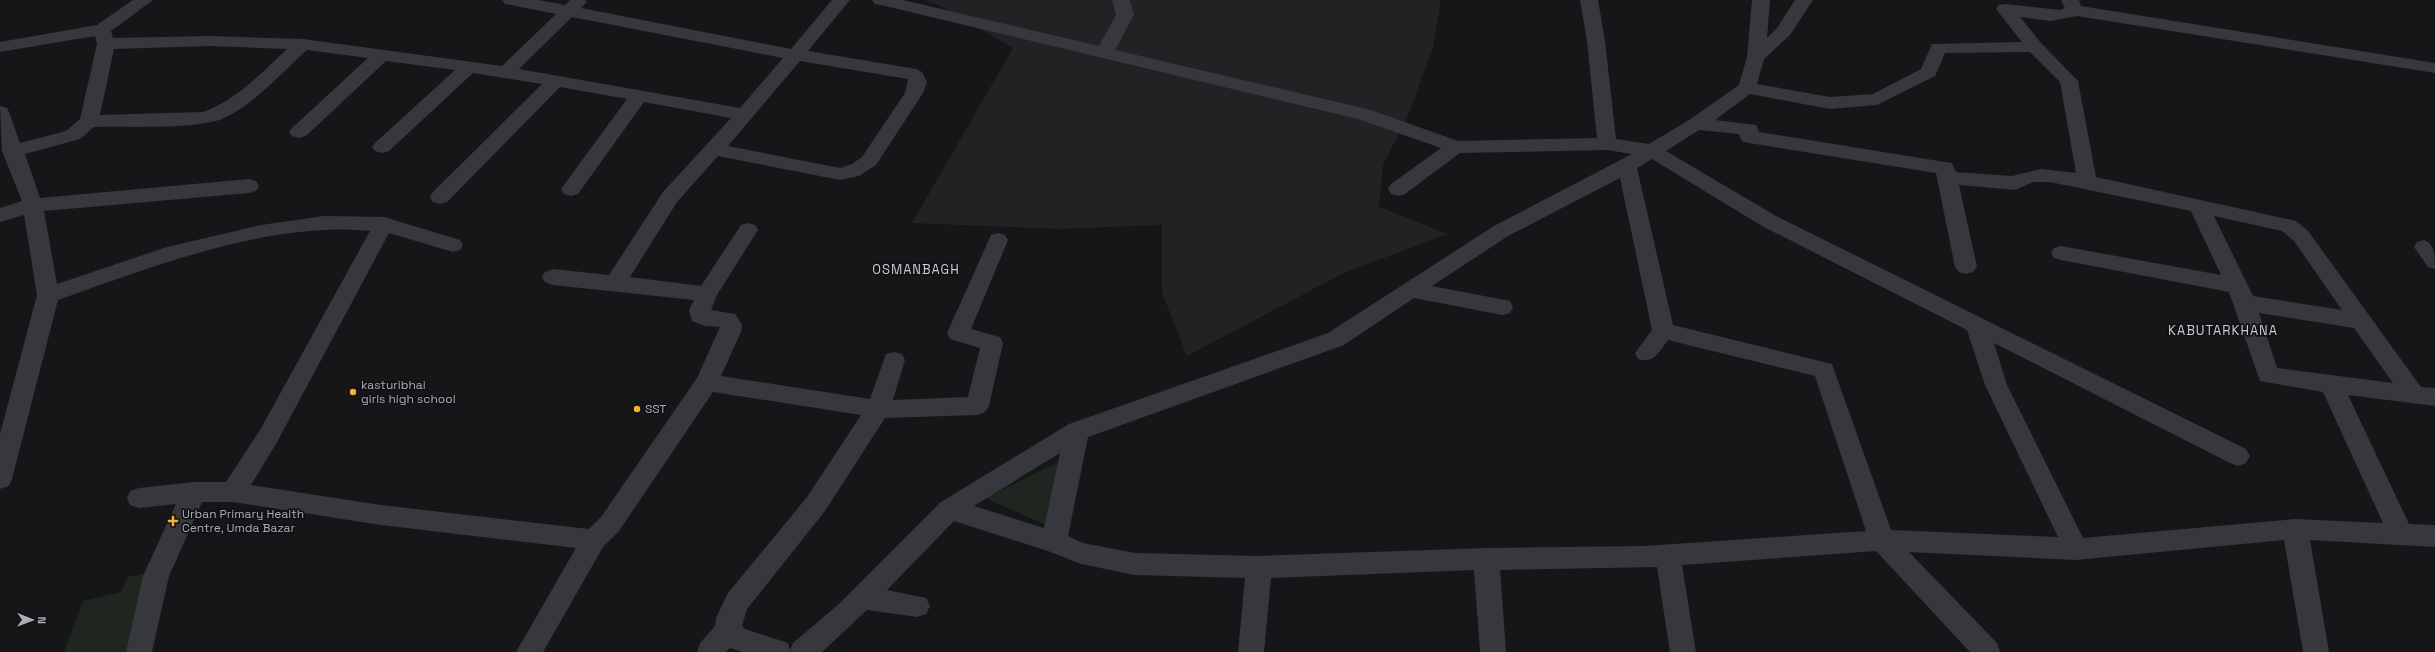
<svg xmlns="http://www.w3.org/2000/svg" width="2435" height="652" viewBox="0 0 2435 652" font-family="'Space Grotesk',sans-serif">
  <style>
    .built { fill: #222225 }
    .green { fill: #1e261f }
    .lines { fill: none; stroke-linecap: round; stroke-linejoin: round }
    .minor { fill: #37383d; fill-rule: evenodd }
    .poi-dot { fill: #f2b134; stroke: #111113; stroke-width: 1.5 }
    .labels { text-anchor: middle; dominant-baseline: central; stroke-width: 3.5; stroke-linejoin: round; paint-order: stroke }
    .poi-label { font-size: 12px; fill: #a8adb8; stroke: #111113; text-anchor: start }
    .neighbourhood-label { font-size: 13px; letter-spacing: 1px; fill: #c9ccd4; stroke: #111113 }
  </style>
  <rect width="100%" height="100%" fill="#161618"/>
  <path class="built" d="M924 0H1441L1433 47 1408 116 1383 165 1379 207 1447 234 1344 273 1187 356 1162 293V225L1059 229 912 223 1013 48 939 5Z"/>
  <g class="green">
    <path d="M1081 451 1064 533 985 498Z"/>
    <path d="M152 572 127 652H64L83 601 121 592 128 577Z"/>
  </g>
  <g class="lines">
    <g class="minor">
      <path d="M133 0H153L111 31 113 38 211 36 303 39 502 66 556 14 505 4 502 0H538L565 5 570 0H585L587 2 581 8 791 49 832 0H850L808 51 916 69 922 72 927 82 923 93 876 165 859 176 840 180 718 156 677 202 630 277 701 286 741 225 748 223 755 225 758 230 717 295 711 310 735 314 742 325 741 332 721 376 870 399 886 354 894 352 902 354 905 360 893 400 968 397 980 348 950 339 947 333 991 235 998 233 1005 235 1008 240 971 329 1000 337 1003 343 989 406 985 412 977 415 885 418 825 511 747 609 742 626 745 629 788 643 790 650 793 643 840 603 941 502 1069 424 1328 333 1494 226 1632 154 1607 150 1460 153 1405 194 1398 196 1391 194 1388 189 1391 184 1441 148 1358 119 881 5 875 4 872 0H903L1099 46 1116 15 1112 0H1130L1134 15 1115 50 1371 110 1458 141 1597 138 1587 41 1580 0H1598L1605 41 1616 139 1649 144 1689 120 1739 85 1747 57 1752 0H1770L1767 38 1777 28 1795 0H1813L1790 35 1764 59 1757 84 1830 97 1873 94 1921 69 1932 44 2022 42 1996 9 1999 5 2005 4 2061 10 2065 8 2061 0H2079L2081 6 2435 63V73L2077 16 2051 21 2020 17 2041 43 2078 81 2096 177 2296 221 2308 231 2421 387 2435 388V406L2348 395 2409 524 2435 525V547L2310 540 2329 652H2303L2284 540 2076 560 1909 552 1997 643 2000 652H1970L1876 551 1682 565 1696 652H1670L1657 567 1500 570 1506 652H1480L1474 570 1271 578 1264 652H1238L1245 578 1135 575 1081 564 1048 551 954 521 887 590 926 598 930 606 926 614 917 617 867 610 822 652H742L730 648 726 652H697L700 643 715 626 716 618 728 593 807 497 861 415 713 392 619 531 603 547 543 652H516L576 548 381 525 233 502H202L169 576 152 652H126L143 576 176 504 139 508 130 505 127 498 130 491 139 488 194 482H226L260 430 370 231C355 230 340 229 324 230 236 234 140 271 58 300L12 479 9 486 0 489V434L37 295 24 215 0 222V208L22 201 2 151 0 106 7 108 9 112 20 143 66 131 80 119 97 44 95 36 0 52V42L97 25ZM572 17 783 58 740 108 519 69ZM211 46 287 49C262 72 236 101 203 112L100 115 114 49ZM307 50 368 58 292 128 289 132 292 136 299 138 306 136 386 61 455 70 375 143 372 147 375 151 382 153 389 151 473 73 542 84 433 192 430 197 433 202 440 204 447 202 560 87 627 99 561 189 564 194 571 196 578 194 644 102 731 118 663 192 609 275 553 269 545 272 542 277 545 282 553 285 694 300 689 310 692 321 705 326 720 327 697 378 601 517 589 529 381 505 251 485 276 444 389 233 453 252 460 250 463 245 460 240 384 217 324 216 261 225 167 247 57 284 44 211 249 193 256 191 259 186 256 181 249 179 40 198 25 154 80 139 94 127C126 126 198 130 224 118 256 103 281 73 307 50ZM2030 52 2060 82 2076 173 2041 169 2012 176 1956 172 1952 163 1945 162 1759 132 1756 125 1715 120 1750 94 1830 109 1877 105 1935 76 1945 53ZM800 61 908 79 905 93 862 157 852 164 840 168 728 146ZM1699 130 1739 134 1742 141 1749 143 1936 173 1955 267 1959 272 1966 274 1973 272 1977 267 1959 185 2015 190 2033 182H2050L2191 211 2221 275 2061 246 2054 248 2051 253 2054 258 2061 260 2229 292 2260 381 2323 392 2383 523 2295 519 2083 538 2007 385 1994 343 2230 463 2238 466 2246 463 2250 456 2246 449 1776 216 1666 151ZM1652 159 1762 226 1967 330 1985 385 2058 537 1891 530 1832 364 1673 325 1637 168ZM1620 178 1652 330 1635 353 1638 359C1654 364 1659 352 1668 340L1815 376 1866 531 1645 546 1486 548 1259 556 1135 553 1083 543 1068 536 1088 437 1344 345 1414 298 1502 315 1510 313 1513 307 1510 301 1432 286 1508 236ZM2214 216 2282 231 2294 241 2342 310 2253 296ZM2259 313 2354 328 2393 383 2277 368ZM1060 453 1044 528 974 506Z"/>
      <path d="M2424 240C2435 244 2435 256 2435 269L2428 267 2414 247 2417 242Z"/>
    </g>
  </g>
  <g class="poi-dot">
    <circle cx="353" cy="392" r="4"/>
    <circle cx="637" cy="409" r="4"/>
    <path d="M171 515h4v4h4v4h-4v4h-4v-4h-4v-4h4z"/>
  </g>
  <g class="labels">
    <g class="poi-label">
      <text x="361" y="385">kasturibhai<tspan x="361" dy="14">girls high school</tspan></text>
      <text x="645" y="409">SST</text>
      <text x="182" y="514">Urban Primary Health<tspan x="182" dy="14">Centre, Umda Bazar</tspan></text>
    </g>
    <g class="neighbourhood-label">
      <text x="916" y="269">OSMANBAGH</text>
      <text x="2223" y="330">KABUTARKHANA</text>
    </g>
  </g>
  <g transform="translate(32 620) rotate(91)" stroke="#111113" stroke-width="3" paint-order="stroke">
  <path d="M0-3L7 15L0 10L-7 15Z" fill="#a8adb8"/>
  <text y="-6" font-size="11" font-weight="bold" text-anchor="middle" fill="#a8adb8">N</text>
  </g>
</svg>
